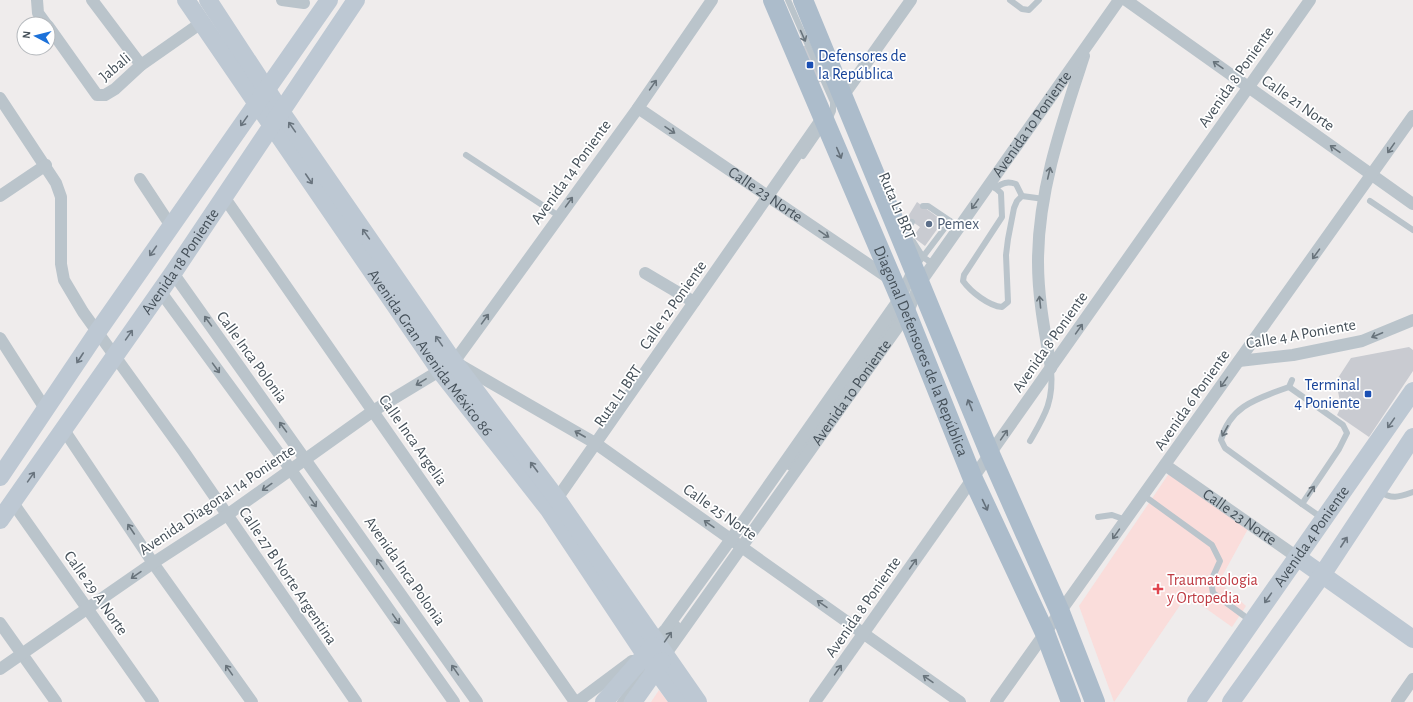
<svg xmlns="http://www.w3.org/2000/svg" width="1413" height="702" viewBox="0 0 1413 702" font-family="'Alegreya Sans',sans-serif">
  <style>
    .medical { fill: #fadddb }
    .building { fill: #c9cbd1 }
    .lines { fill: none; stroke-linecap: round; stroke-linejoin: round }
    .lane { stroke: #bac4cb; stroke-width: 6 }
    .street { stroke: #bac4cb; stroke-width: 12 }
    .secondary { stroke: #bdc8d3; stroke-width: 18 }
    .primary { stroke: #acbccb; stroke-width: 20 }
    .oneway { stroke: #68737b }
    .oneway2 { stroke: #69747e }
    .oneway3 { stroke: #64707b }
    .transit-dot { fill: #1a4fb4; stroke: #fff; stroke-width: 1.5 }
    .service-dot { fill: #5c6f8a; stroke: #fff; stroke-width: 1.5 }
    .health-dot { fill: #e0444e; stroke: #fff; stroke-width: 1.5 }
    .labels { text-anchor: middle; dominant-baseline: central; stroke-width: 3.5; stroke-linejoin: round; paint-order: stroke }
    .transit-label { font-size: 16px; fill: #164399; stroke: #fff; text-anchor: start }
    .street-label { font-size: 16px; fill: #455059; stroke: #fff }
    .service-label { font-size: 16px; fill: #4e5e75; stroke: #fff; text-anchor: start }
    .health-label { font-size: 16px; fill: #be3a42; stroke: #fff; text-anchor: start }
  </style>
  <rect width="100%" height="100%" fill="#efecec"/>
  <g class="medical">
    <path d="M1170 472 1249 527 1219 582 1246 606 1232 627 1187 595 1114 702 1079 606Z"/>
    <path d="M659 690 668 702H651Z"/>
  </g>
  <g class="building">
    <path d="M806 45 822 81 816 84 800 48Z"/>
    <path d="M917 202 943 221 925 246 913 237 920 227 907 218Z"/>
    <path d="M1409 347 1413 350V371L1369 437 1337 415 1341 407 1336 381 1351 358Z"/>
  </g>
  <g class="lines">
    <g class="lane">
      <path d="M788 0 833 102V111L829 120"/>
      <path d="M1010 0 1022 9 1029 10 1039 0"/>
      <path d="M466 155 559 216"/>
      <path d="M803 156 823 127"/>
      <path d="M990 183 1001 193 1002 217 964 275 963 281C971 292 989 306 1002 307L1008 302 1006 255 1008 239 1014 208 1017 201 1022 196 1044 199"/>
      <path d="M995 188C1003 183 1007 181 1016 184L1022 196"/>
      <path d="M1370 201 1413 230"/>
      <path d="M923 206H928L959 227"/>
      <path d="M904 234 912 222"/>
      <path d="M909 235 923 257 933 264"/>
      <path d="M916 266 950 221"/>
      <path d="M1289 387 1343 425 1347 433 1339 449 1302 504 1225 448 1221 440C1230 405 1259 398 1289 387L1292 380"/>
      <path d="M1030 441C1045 415 1054 401 1051 369"/>
      <path d="M789 467 902 310"/>
      <path d="M1379 491C1392 500 1399 497 1413 492"/>
      <path d="M1143 495 1212 545 1220 561 1211 581 1213 593 1251 621"/>
      <path d="M1302 504 1322 518"/>
      <path d="M1098 517 1112 515 1126 520"/>
      <path d="M661 646 677 624"/>
      <path d="M620 702 644 669"/>
    </g>
    <g class="street">
      <path d="M37 0 38 13 46 24"/>
      <path d="M92 0 141 65"/>
      <path d="M282 0 304 3"/>
      <path d="M1126 0 1413 204"/>
      <path d="M48 26 97 95H105L115 89 141 65 201 23"/>
      <path d="M843 96 911 0"/>
      <path d="M0 98 56 183 61 197V264L64 280 83 312 184 452 356 702"/>
      <path id="s1" d="M638 108 890 279"/>
      <path d="M140 179 171 226"/>
      <path d="M0 196 46 165"/>
      <path d="M224 197 575 702"/>
      <path d="M173 273 477 702"/>
      <path d="M645 273 694 302"/>
      <path d="M160 291 291 470 454 702"/>
      <path d="M0 338 46 410"/>
      <path d="M1239 361 1293 355 1362 341 1413 320"/>
      <path d="M460 365 595 443 960 702"/>
      <path d="M1051 368C1045 333 1038 298 1038 262 1038 191 1062 123 1084 56"/>
      <path d="M64 430 153 563 252 702"/>
      <path id="s2" d="M1165 465 1297 557"/>
      <path d="M13 503 153 702"/>
      <path d="M554 503 823 117"/>
      <path d="M0 623 56 702"/>
      <path d="M651 645 666 629 731 539 900 298 914 269"/>
      <path id="s3" d="M665 655 907 314 920 283 1119 0"/>
      <path d="M0 669 153 563 227 515 373 411 454 362 638 108 712 0"/>
      <path d="M577 702 632 661"/>
      <path d="M815 702 1310 0"/>
      <path d="M996 702 1413 116"/>
      <path d="M1397 702 1413 679"/>
    </g>
    <g class="secondary">
      <path id="s4" d="M186 0 440 371 549 510 646 656 679 702"/>
      <path d="M208 0 280 110 454 362 557 499 698 702"/>
      <path d="M0 477 98 331 329 0"/>
      <path id="s5" d="M0 520 173 273 356 0"/>
      <path d="M1297 557 1413 639"/>
      <path d="M604 702 653 646"/>
      <path d="M633 702 662 661"/>
      <path id="s6" d="M1196 702 1413 391"/>
      <path d="M1231 702 1322 575 1413 437"/>
    </g>
    <g class="primary">
      <path id="s7" d="M773 0 904 307 973 479 1045 633 1071 702"/>
      <path d="M803 0 990 454 1060 612 1095 702"/>
    </g>
  </g>
  <defs><path id="oneway-shaft" d="M-6 0H5M1.5-3L5.5 0L1.5 3" fill="none" stroke-width="1.6" stroke-linecap="round" stroke-linejoin="round"/></defs>
  <g class="oneway">
    <use href="#oneway-shaft" transform="translate(803 36) rotate(66)"/>
    <use href="#oneway-shaft" transform="translate(1218 65) rotate(-145)"/>
    <use href="#oneway-shaft" transform="translate(653 85) rotate(-55)"/>
    <use href="#oneway-shaft" transform="translate(670 130) rotate(34)"/>
    <use href="#oneway-shaft" transform="translate(1391 148) rotate(125)"/>
    <use href="#oneway-shaft" transform="translate(1335 149) rotate(-145)"/>
    <use href="#oneway-shaft" transform="translate(1049 173) rotate(-77)"/>
    <use href="#oneway-shaft" transform="translate(569 202) rotate(-54)"/>
    <use href="#oneway-shaft" transform="translate(975 204) rotate(125)"/>
    <use href="#oneway-shaft" transform="translate(824 234) rotate(34)"/>
    <use href="#oneway-shaft" transform="translate(1316 254) rotate(126)"/>
    <use href="#oneway-shaft" transform="translate(1040 302) rotate(-96)"/>
    <use href="#oneway-shaft" transform="translate(485 319) rotate(-54)"/>
    <use href="#oneway-shaft" transform="translate(208 321) rotate(-126)"/>
    <use href="#oneway-shaft" transform="translate(1079 329) rotate(-55)"/>
    <use href="#oneway-shaft" transform="translate(1377 335) rotate(157)"/>
    <use href="#oneway-shaft" transform="translate(216 368) rotate(54)"/>
    <use href="#oneway-shaft" transform="translate(421 382) rotate(148)"/>
    <use href="#oneway-shaft" transform="translate(1224 382) rotate(125)"/>
    <use href="#oneway-shaft" transform="translate(283 427) rotate(-126)"/>
    <use href="#oneway-shaft" transform="translate(1225 431) rotate(119)"/>
    <use href="#oneway-shaft" transform="translate(580 434) rotate(-150)"/>
    <use href="#oneway-shaft" transform="translate(1004 435) rotate(-55)"/>
    <use href="#oneway-shaft" transform="translate(267 487) rotate(144)"/>
    <use href="#oneway-shaft" transform="translate(1311 491) rotate(-56)"/>
    <use href="#oneway-shaft" transform="translate(313 502) rotate(55)"/>
    <use href="#oneway-shaft" transform="translate(709 524) rotate(-145)"/>
    <use href="#oneway-shaft" transform="translate(131 529) rotate(-124)"/>
    <use href="#oneway-shaft" transform="translate(1116 534) rotate(125)"/>
    <use href="#oneway-shaft" transform="translate(380 564) rotate(-125)"/>
    <use href="#oneway-shaft" transform="translate(913 564) rotate(-55)"/>
    <use href="#oneway-shaft" transform="translate(136 575) rotate(145)"/>
    <use href="#oneway-shaft" transform="translate(822 604) rotate(-145)"/>
    <use href="#oneway-shaft" transform="translate(396 619) rotate(55)"/>
    <use href="#oneway-shaft" transform="translate(668 637) rotate(-55)"/>
    <use href="#oneway-shaft" transform="translate(229 670) rotate(-125)"/>
    <use href="#oneway-shaft" transform="translate(455 670) rotate(-125)"/>
    <use href="#oneway-shaft" transform="translate(838 670) rotate(-55)"/>
    <use href="#oneway-shaft" transform="translate(928 679) rotate(-145)"/>
  </g>
  <g class="oneway2">
    <use href="#oneway-shaft" transform="translate(244 121) rotate(125)"/>
    <use href="#oneway-shaft" transform="translate(292 127) rotate(-125)"/>
    <use href="#oneway-shaft" transform="translate(309 179) rotate(56)"/>
    <use href="#oneway-shaft" transform="translate(366 234) rotate(-125)"/>
    <use href="#oneway-shaft" transform="translate(153 251) rotate(125)"/>
    <use href="#oneway-shaft" transform="translate(129 335) rotate(-55)"/>
    <use href="#oneway-shaft" transform="translate(439 341) rotate(-125)"/>
    <use href="#oneway-shaft" transform="translate(80 358) rotate(123)"/>
    <use href="#oneway-shaft" transform="translate(1391 423) rotate(125)"/>
    <use href="#oneway-shaft" transform="translate(534 467) rotate(-127)"/>
    <use href="#oneway-shaft" transform="translate(31 477) rotate(-55)"/>
    <use href="#oneway-shaft" transform="translate(1344 542) rotate(-57)"/>
    <use href="#oneway-shaft" transform="translate(1268 598) rotate(125)"/>
  </g>
  <g class="oneway3">
    <use href="#oneway-shaft" transform="translate(839 153) rotate(67)"/>
    <use href="#oneway-shaft" transform="translate(970 405) rotate(-112)"/>
    <use href="#oneway-shaft" transform="translate(985 505) rotate(65)"/>
  </g>
  <g class="transit-dot">
    <rect x="806" y="61" width="8" height="8" rx="2"/>
    <rect x="1364" y="390" width="8" height="8" rx="2"/>
  </g>
  <circle class="service-dot" cx="929" cy="224" r="4"/>
  <path class="health-dot" d="M1156 583h4v4h4v4h-4v4h-4v-4h-4v-4h4z"/>
  <g class="labels">
    <g class="transit-label">
      <text x="818" y="56">Defensores de<tspan x="818" dy="18">la República</tspan></text>
      <text x="1360" y="385" text-anchor="end">Terminal<tspan x="1360" dy="18">4 Poniente</tspan></text>
    </g>
    <g class="street-label">
      <text transform="translate(115 67) rotate(-40)">Jabali</text>
      <text transform="translate(1236 77) rotate(-55)">Avenida 8 Poniente</text>
      <text transform="translate(1298 103) rotate(35)">Calle 21 Norte</text>
      <text stroke="none"><textPath href="#s3" startOffset="646">Avenida 10 Poniente</textPath></text>
      <text transform="translate(571 172) rotate(-54)">Avenida 14 Poniente</text>
      <text stroke="none"><textPath href="#s1" startOffset="154">Calle 23 Norte</textPath></text>
      <text transform="translate(897 206) rotate(67)">Ruta L1 BRT</text>
      <text stroke="none"><textPath href="#s5" startOffset="315">Avenida 18 Poniente</textPath></text>
      <text transform="translate(673 305) rotate(-55)">Calle 12 Poniente</text>
      <text transform="translate(1301 334) rotate(-10)">Calle 4 A Poniente</text>
      <text transform="translate(1050 342) rotate(-55)">Avenida 8 Poniente</text>
      <text stroke="none"><textPath href="#s7" startOffset="381">Diagonal Defensores de la República</textPath></text>
      <text stroke="none"><textPath href="#s4" startOffset="429">Avenida Gran Avenida México 86</textPath></text>
      <text transform="translate(252 357) rotate(54)">Calle Inca Polonia</text>
      <text stroke="none"><textPath href="#s3" startOffset="322">Avenida 10 Poniente</textPath></text>
      <text transform="translate(618 396) rotate(-55)">Ruta L1 BRT</text>
      <text transform="translate(1192 400) rotate(-55)">Avenida 6 Poniente</text>
      <text transform="translate(413 440) rotate(55)">Calle Inca Argelia</text>
      <text transform="translate(217 500) rotate(-34)">Avenida Diagonal 14 Poniente</text>
      <text transform="translate(720 512) rotate(35)">Calle 25 Norte</text>
      <text stroke="none"><textPath href="#s2" startOffset="91">Calle 23 Norte</textPath></text>
      <text stroke="none"><textPath href="#s6" startOffset="202">Avenida 4 Poniente</textPath></text>
      <text transform="translate(405 571) rotate(55)">Avenida Inca Polonia</text>
      <text transform="translate(288 576) rotate(56)">Calle 27 B Norte Argentina</text>
      <text transform="translate(96 593) rotate(55)">Calle 29 A Norte</text>
      <text transform="translate(863 607) rotate(-55)">Avenida 8 Poniente</text>
    </g>
    <g class="service-label">
      <text x="937" y="224">Pemex</text>
    </g>
    <g class="health-label">
      <text x="1167" y="580">Traumatologia<tspan x="1167" dy="18">y Ortopedia</tspan></text>
    </g>
  </g>
  <g transform="translate(36 36) rotate(277)"><circle r="19" fill="#ffffff" stroke="#b5b9bd"/>
  <path d="M0-3L7 15L0 10L-7 15Z" fill="#1c71d9"/>
  <text y="-6" font-size="11" font-weight="bold" text-anchor="middle" fill="#455059">N</text>
  </g>
</svg>
